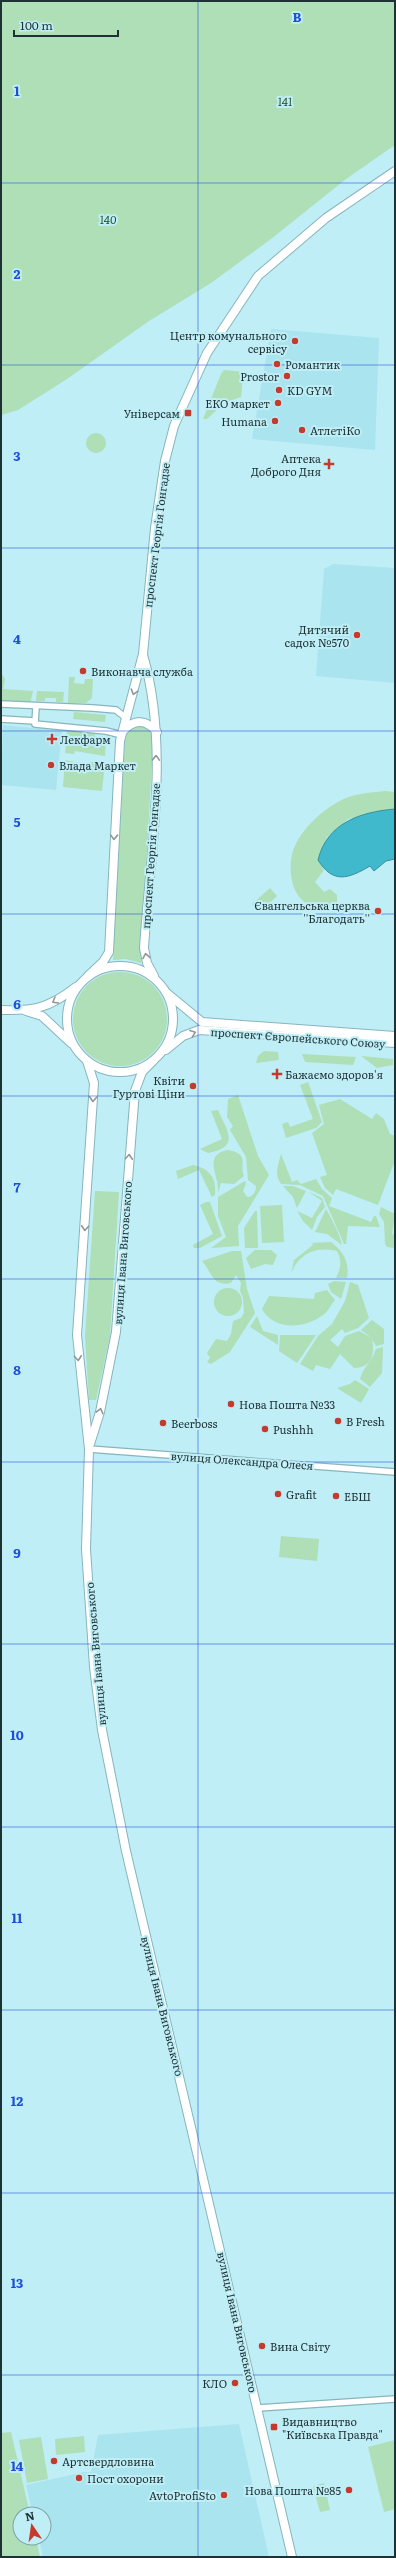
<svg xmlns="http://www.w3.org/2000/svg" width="396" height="2558" viewBox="0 0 396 2558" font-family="Literata,serif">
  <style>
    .built { fill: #aae4ee }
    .green { fill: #aedfb6 }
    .water { fill: #3fb9cb; stroke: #35909e }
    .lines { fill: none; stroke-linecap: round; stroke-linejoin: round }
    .street-casing { stroke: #87b5bd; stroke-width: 8 }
    .secondary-casing { stroke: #87b5bd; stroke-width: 10 }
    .street { stroke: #fff; stroke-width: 5.5 }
    .secondary { stroke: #fff; stroke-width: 8 }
    .oneway { stroke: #8e989a }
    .grid { fill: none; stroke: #1d4ed8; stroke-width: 1; stroke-opacity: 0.55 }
    .poi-dot { fill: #c6392d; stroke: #bfeef6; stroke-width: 1.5 }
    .labels { text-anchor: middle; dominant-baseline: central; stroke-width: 4; stroke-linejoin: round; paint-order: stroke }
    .park-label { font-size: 11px; font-style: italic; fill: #1a4b26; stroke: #bfeef6 }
    .poi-label { font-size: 11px; fill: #1e3134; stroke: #bfeef6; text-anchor: start }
    .street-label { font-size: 11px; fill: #1e3134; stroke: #bfeef6 }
    .grid-label { font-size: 13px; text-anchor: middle; font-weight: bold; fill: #1d4ed8; stroke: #bfeef6; stroke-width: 4; stroke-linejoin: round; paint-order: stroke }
  </style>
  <rect width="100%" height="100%" fill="#bfeef6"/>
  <g class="built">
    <path d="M271 329 379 338 375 450 252 439Z"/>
    <path d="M333 564 395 568V683L316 676 324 569Z"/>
    <path d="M3 725 62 731 56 790 1 785Z"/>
    <path d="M239 2424 269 2557H43L39 2538H44V2514H33L26 2485 84 2472H91L98 2435Z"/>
  </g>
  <g class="green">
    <path d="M1 1H395V145L346 179 271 239 211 283 149 321 67 379 18 410 1 415Z"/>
    <path d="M224 370 245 372V375L243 376 241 397 224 403 207 419H203L221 374Z"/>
    <circle cx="96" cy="443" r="10"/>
    <path d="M1 673 5 679 3 689 33 691 30 705 22 702 1 701Z"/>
    <path d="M69 677H75L74 683 84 684 85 679H93L92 698 86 703H68Z"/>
    <path d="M37 691 64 692 63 702H56V698H45V701H36Z"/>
    <path d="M74 712 106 715 105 722 73 719Z"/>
    <path d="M134 726H143L153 732V741L141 963 126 959 113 960 125 741 128 730Z"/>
    <path d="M67 730 95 732V736L106 737 105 756 75 751 74 754 65 753Z"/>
    <path d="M65 760 90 765 91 762 105 763 102 791 63 787Z"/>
    <path d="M385 791 395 792V809L348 819 327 837 318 860 324 870 315 882 324 892 330 889 337 895V903C330 905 321 908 313 906 290 900 287 866 294 848 302 829 320 812 338 802 353 793 369 793 385 791Z"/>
    <path d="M270 888 277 896 259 912 252 904Z"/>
    <circle cx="120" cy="1019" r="47"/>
    <path d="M264 1051 278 1052 279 1060 256 1063 258 1056Z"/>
    <path d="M302 1054 356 1057 353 1065 305 1062Z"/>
    <path d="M361 1056 393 1059V1065L377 1068Z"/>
    <path d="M308 1082 322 1122 316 1128 286 1138 282 1124 288 1122 290 1127 313 1119 300 1085Z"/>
    <path d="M238 1095 258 1156 269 1175 238 1226 239 1246 211 1248 226 1237 218 1216V1197L245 1181 246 1183 243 1191 247 1197C253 1197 256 1192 256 1186L248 1180 246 1157 230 1130 233 1126 227 1117 228 1099Z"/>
    <path d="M340 1099 372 1119 376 1113 384 1119 390 1134 395 1136V1160L378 1205 336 1189 333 1195 325 1188 320 1177 327 1175 312 1133 324 1124 319 1105Z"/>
    <path d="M218 1110C227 1131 241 1147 208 1153L200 1149 222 1139 211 1111Z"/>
    <path d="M227 1150C251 1153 239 1166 244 1176L234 1184 221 1183 218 1193C220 1176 202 1156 227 1150Z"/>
    <path d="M281 1154 292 1182 297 1180 301 1184 316 1179 322 1189 332 1198 329 1206 371 1222 374 1216H376L380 1227 348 1226 346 1244H344L323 1196 300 1185 281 1184C274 1174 278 1166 281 1154Z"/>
    <path d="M193 1165C209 1168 217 1178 215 1195L212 1197 199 1170 178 1179 176 1171Z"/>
    <path d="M283 1186H293L306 1191 297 1208 293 1197Z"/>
    <path d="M95 1191 119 1192 110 1336 96 1400H89L85 1336Z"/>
    <path d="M309 1192 322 1198 325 1207 317 1217 312 1230 303 1221 297 1211 312 1218 322 1201Z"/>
    <path d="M206 1202H210L222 1236 200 1248H194L193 1245 213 1234 200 1205Z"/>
    <path d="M282 1205 284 1242 262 1243 260 1206Z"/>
    <path d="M381 1207 395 1214 392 1234 395 1235V1248L387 1247 385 1244 384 1222 379 1214Z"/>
    <path d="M326 1209C331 1217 341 1237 342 1245L327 1234 315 1232Z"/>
    <path d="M255 1211H257L258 1248H245L244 1228Z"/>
    <path d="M331 1242C343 1251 350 1262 347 1278H336C341 1268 342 1261 337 1251 317 1246 298 1253 291 1274L294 1260 313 1245 312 1243Z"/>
    <path d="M255 1250H271L277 1255 273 1265 265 1264 251 1269 246 1258Z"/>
    <path d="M232 1251H241L247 1289 255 1313 230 1352 211 1364 207 1362 210 1358 207 1353 216 1339 227 1341 231 1334 233 1321 241 1318 244 1313 243 1298 240 1291 241 1283 236 1275 231 1283C212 1287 212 1272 202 1261Z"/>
    <path d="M334 1281 346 1282 341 1299 331 1292 328 1284Z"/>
    <path d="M350 1282 358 1285 369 1318 358 1328 345 1333 342 1329 330 1340 338 1347 345 1336 359 1331 372 1338 361 1330 372 1320 384 1329V1344L376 1346 372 1339C375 1354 372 1368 354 1368L340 1354 330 1369 316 1365 313 1371 300 1364 318 1336 332 1324 345 1301Z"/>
    <circle cx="228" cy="1302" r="14"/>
    <path d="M327 1290 335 1300C331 1304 328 1312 323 1315 304 1329 274 1331 262 1309L269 1296 314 1299 315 1293Z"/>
    <path d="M257 1316 263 1331 278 1335V1345L250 1327Z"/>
    <path d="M280 1335H316L297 1363 279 1351Z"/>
    <path d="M383 1347 382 1373 370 1387 360 1379C363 1367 371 1363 376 1349Z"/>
    <path d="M355 1380 369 1389 361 1403 337 1388 350 1384Z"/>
    <path d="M281 1536 319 1539 317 1561 279 1557Z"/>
    <path d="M11 2432 30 2514H20V2538H36L40 2557H1V2433Z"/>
    <path d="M84 2436 85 2452 56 2455 55 2439Z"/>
    <path d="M41 2437 48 2479 27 2483 19 2440Z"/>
    <path d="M395 2440V2509L384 2512 368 2447Z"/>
    <path d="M324 2483 330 2510 320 2512 313 2486Z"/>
  </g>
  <path class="water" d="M395 809V859L386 861 374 871 370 866C348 879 333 884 318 860 327 823 360 812 395 809Z"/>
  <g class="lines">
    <defs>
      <g id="street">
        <path d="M1 704 93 708 116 710 126 718"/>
        <path d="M36 707 35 724 106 731 122 735"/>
        <path d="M1 719 35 721"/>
        <path d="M89 1449 395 1472"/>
        <path d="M258 2408 395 2399"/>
      </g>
      <g id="secondary">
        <path d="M143 655C170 747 150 854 144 948L147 963 154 976"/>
        <path d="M123 731C134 719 146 719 157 732"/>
        <circle cx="120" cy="1019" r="53"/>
        <path d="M88 976 103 962 109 952 120 741 143 654 155 528 165 461 174 426 207 353 258 276 326 218 395 171"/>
        <path d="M168 994 202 1022 395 1036"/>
        <path d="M1 1010C35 1011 49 1008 76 987"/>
        <path d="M26 1011 42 1016 71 1043"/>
        <path d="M166 1050 183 1036 199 1030 395 1043"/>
        <path d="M87 1061 94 1083 77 1335 89 1449 86 1549 94 1667 102 1730 126 1851 292 2557"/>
        <path d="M90 1444 100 1412 116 1332 135 1091 142 1072 153 1061"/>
      </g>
    </defs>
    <use href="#street" class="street-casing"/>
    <use href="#secondary" class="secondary-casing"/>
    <use href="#street" class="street"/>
    <use href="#secondary" class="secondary"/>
  </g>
  <defs><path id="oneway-chevron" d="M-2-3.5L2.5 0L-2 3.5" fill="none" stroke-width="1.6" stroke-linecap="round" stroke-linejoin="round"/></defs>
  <g class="oneway">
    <use href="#oneway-chevron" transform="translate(134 692) rotate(107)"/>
    <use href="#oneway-chevron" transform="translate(156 758) rotate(-88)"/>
    <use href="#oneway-chevron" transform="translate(114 837) rotate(92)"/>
    <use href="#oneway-chevron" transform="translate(146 956) rotate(-100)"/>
    <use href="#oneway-chevron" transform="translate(55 1001) rotate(150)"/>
    <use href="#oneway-chevron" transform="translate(193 1033) rotate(-20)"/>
    <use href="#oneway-chevron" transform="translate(93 1099) rotate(93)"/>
    <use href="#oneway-chevron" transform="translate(129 1157) rotate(-86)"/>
    <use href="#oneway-chevron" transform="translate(85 1228) rotate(94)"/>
    <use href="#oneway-chevron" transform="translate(78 1358) rotate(85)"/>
    <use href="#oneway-chevron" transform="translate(100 1411) rotate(-76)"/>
  </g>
  <path class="grid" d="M198 1V2557M1 183H395M1 365H395M1 548H395M1 731H395M1 914H395M1 1096H395M1 1279H395M1 1462H395M1 1644H395M1 1827H395M1 2010H395M1 2193H395M1 2375H395"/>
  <g class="poi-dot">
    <circle cx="295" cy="341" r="4"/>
    <circle cx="277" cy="364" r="4"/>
    <circle cx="287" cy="376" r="4"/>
    <circle cx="279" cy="390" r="4"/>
    <circle cx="278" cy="403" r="4"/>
    <rect x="184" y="409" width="8" height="8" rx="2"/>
    <circle cx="275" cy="421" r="4"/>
    <circle cx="302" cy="430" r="4"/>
    <path d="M327 458h4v4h4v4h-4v4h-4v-4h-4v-4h4z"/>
    <circle cx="357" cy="635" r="4"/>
    <circle cx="83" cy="671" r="4"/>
    <path d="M50 733h4v4h4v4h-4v4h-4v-4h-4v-4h4z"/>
    <circle cx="51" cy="765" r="4"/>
    <circle cx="378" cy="911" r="4"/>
    <path d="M275 1068h4v4h4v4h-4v4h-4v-4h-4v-4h4z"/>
    <circle cx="193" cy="1086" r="4"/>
    <circle cx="231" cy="1404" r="4"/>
    <circle cx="338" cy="1421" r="4"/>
    <circle cx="163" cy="1423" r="4"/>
    <circle cx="265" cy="1429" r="4"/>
    <circle cx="278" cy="1494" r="4"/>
    <circle cx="336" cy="1496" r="4"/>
    <circle cx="262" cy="2346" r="4"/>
    <circle cx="235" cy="2383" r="4"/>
    <rect x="270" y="2423" width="8" height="8" rx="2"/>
    <circle cx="54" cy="2461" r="4"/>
    <circle cx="79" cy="2478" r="4"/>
    <circle cx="349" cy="2490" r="4"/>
    <circle cx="224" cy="2495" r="4"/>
  </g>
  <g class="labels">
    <g class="park-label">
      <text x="285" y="101">141</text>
      <text x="108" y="219">140</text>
    </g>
    <g class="poi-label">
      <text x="287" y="335" text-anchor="end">Центр комунального<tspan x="287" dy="13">сервісу</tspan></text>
      <text x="285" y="364">Романтик</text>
      <text x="279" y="376" text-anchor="end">Prostor</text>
      <text x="287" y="390">KD GYM</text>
      <text x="270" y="403" text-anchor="end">ЕКО маркет</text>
      <text x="180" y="413" text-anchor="end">Універсам</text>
      <text x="267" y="421" text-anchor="end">Humana</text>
      <text x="310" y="430">АтлетіКо</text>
      <text x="321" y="458" text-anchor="end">Аптека<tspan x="321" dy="13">Доброго Дня</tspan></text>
      <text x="349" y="629" text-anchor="end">Дитячий<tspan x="349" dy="13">садок №570</tspan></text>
      <text x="91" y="671">Виконавча служба</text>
      <text x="60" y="739">Лекфарм</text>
      <text x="59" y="765">Влада Маркет</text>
      <text x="370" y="905" text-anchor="end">Євангельська церква<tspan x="370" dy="13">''Благодать''</tspan></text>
      <text x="285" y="1074">Бажаємо здоров'я</text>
      <text x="185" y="1080" text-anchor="end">Квіти<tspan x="185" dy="13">Гуртові Ціни</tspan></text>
      <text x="239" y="1404">Нова Пошта №33</text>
      <text x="346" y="1421">B Fresh</text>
      <text x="171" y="1423">Beerboss</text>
      <text x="273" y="1429">Pushhh</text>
      <text x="286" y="1494">Grafit</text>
      <text x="344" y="1496">ЕБШ</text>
      <text x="270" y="2346">Вина Світу</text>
      <text x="227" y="2383" text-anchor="end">КЛО</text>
      <text x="282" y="2421">Видавництво<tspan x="282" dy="13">"Київська Правда"</tspan></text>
      <text x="62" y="2461">Артсвердловина</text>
      <text x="87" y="2478">Пост охорони</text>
      <text x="341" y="2490" text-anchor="end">Нова Пошта №85</text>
      <text x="216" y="2495" text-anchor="end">AvtoProfiSto</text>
    </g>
    <g class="street-label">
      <text transform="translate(156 535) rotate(-83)">проспект Георгія Гонгадзе</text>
      <text transform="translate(150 856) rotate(-86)">проспект Георгія Гонгадзе</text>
      <text transform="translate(298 1037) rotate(4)">проспект Європейського Союзу</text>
      <text transform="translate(122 1253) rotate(-86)">вулиця Івана Виговського</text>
      <text transform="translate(242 1460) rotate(4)">вулиця Олександра Олеся</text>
      <text transform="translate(95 1654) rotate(-95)">вулиця Івана Виговського</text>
      <text transform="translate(163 2006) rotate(76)">вулиця Івана Виговського</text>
      <text transform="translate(238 2322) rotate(77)">вулиця Івана Виговського</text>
    </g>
  </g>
  <g class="grid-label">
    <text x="297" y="22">B</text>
    <text x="17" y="96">1</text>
    <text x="17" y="279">2</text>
    <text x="17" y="461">3</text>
    <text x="17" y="644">4</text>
    <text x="17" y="827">5</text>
    <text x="17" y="1009">6</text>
    <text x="17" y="1192">7</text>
    <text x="17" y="1375">8</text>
    <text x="17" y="1558">9</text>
    <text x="17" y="1740">10</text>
    <text x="17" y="1923">11</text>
    <text x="17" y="2106">12</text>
    <text x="17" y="2288">13</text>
    <text x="17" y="2471">14</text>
  </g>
  <rect width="396" height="2558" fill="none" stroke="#1e3134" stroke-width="4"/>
  <g transform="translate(32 2526) rotate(347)"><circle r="19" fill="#bfeef6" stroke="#7fa2a8"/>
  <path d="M0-3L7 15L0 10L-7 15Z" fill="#c6392d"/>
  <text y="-6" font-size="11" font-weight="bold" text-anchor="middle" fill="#1e3134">N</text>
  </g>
  <path d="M14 30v6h104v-6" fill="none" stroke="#1e3134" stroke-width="2"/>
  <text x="20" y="30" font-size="12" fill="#1e3134" stroke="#bfeef6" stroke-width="3" paint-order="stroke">100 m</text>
</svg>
